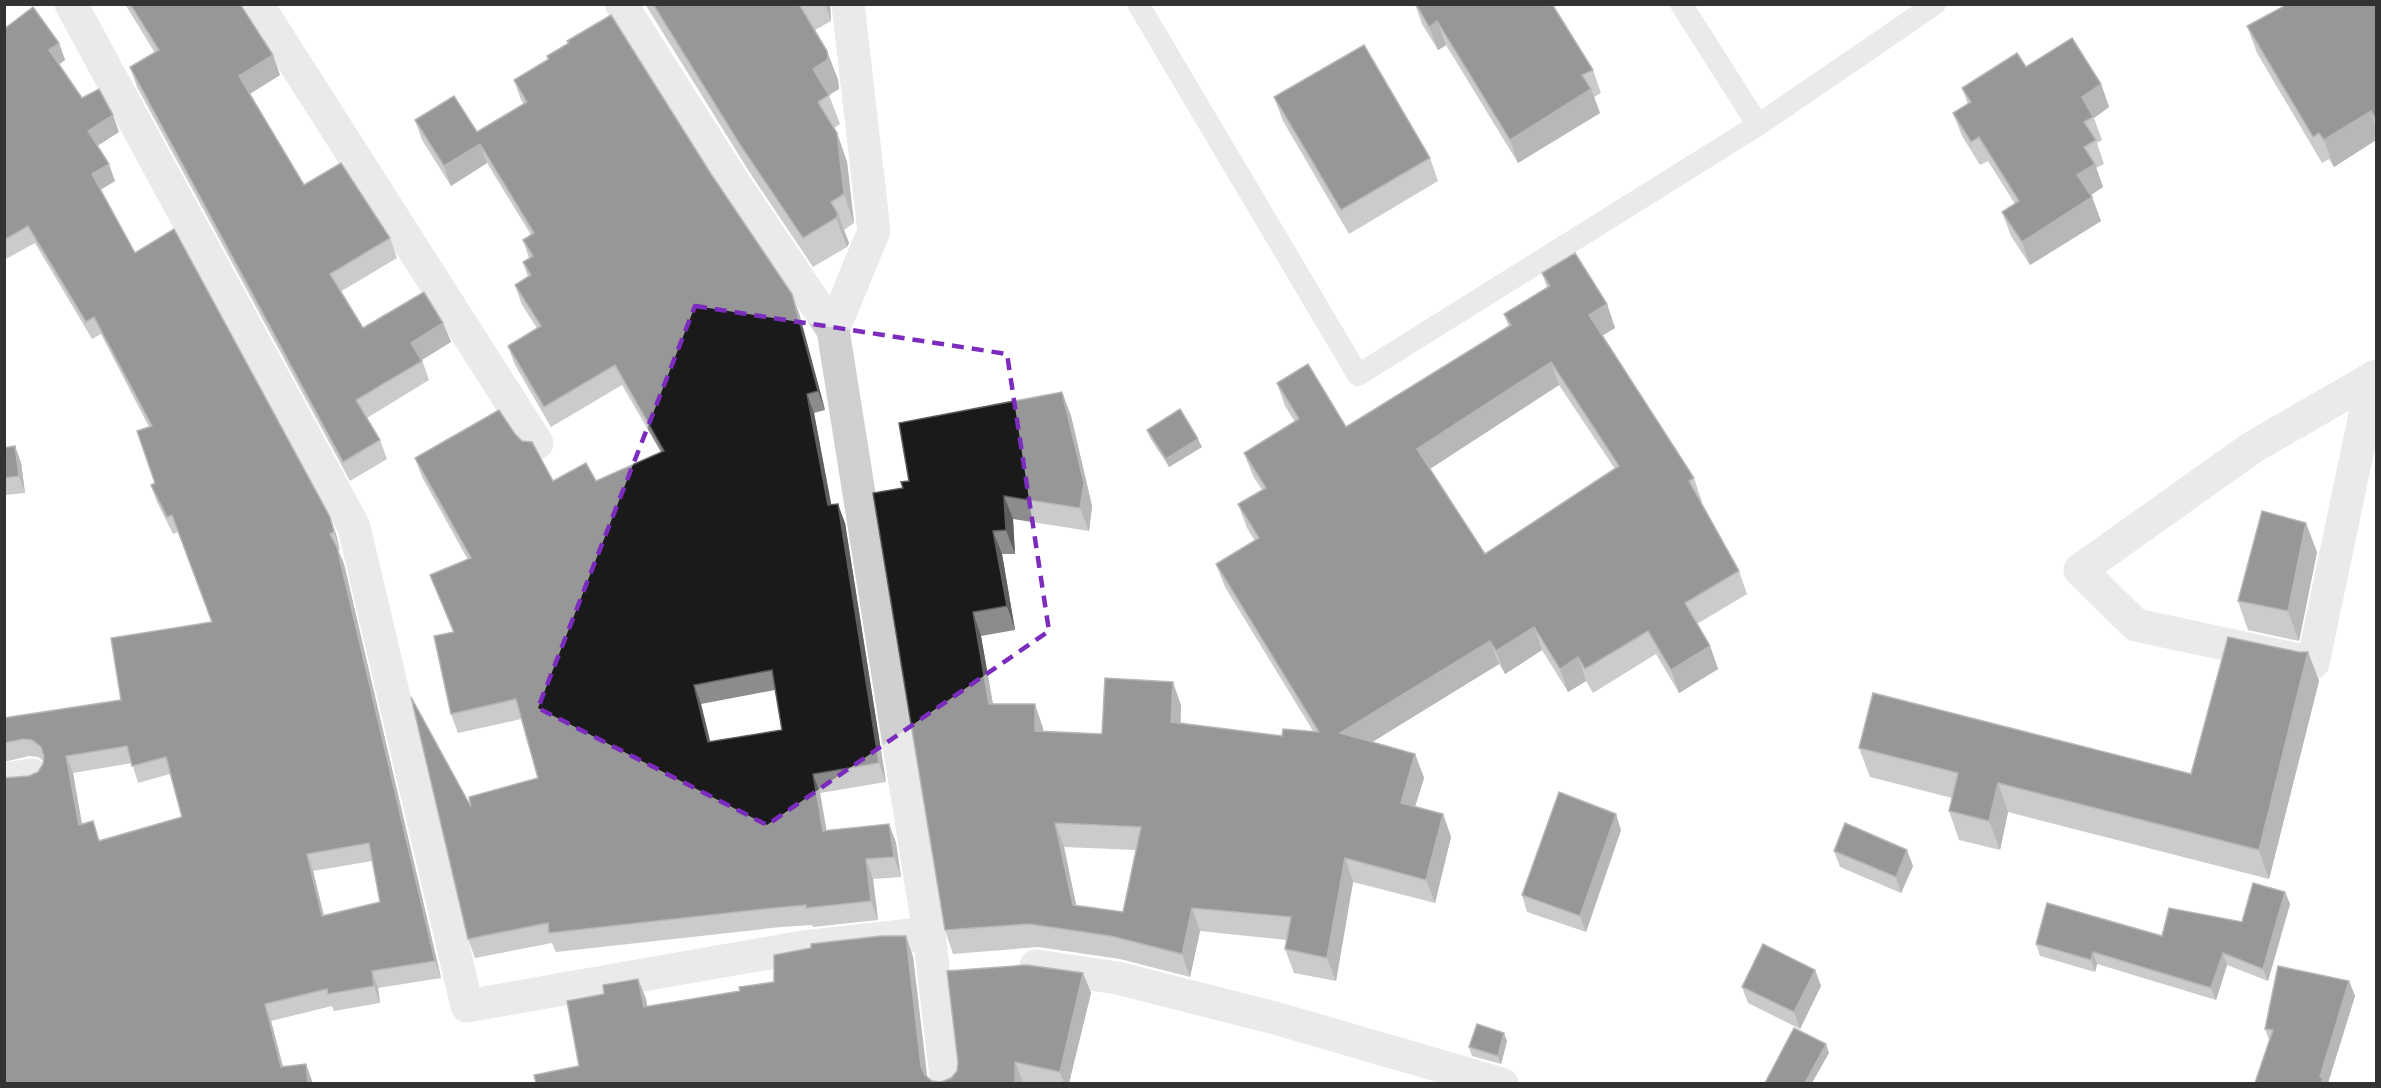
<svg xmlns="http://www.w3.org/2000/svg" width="2381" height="1088" viewBox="0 0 2381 1088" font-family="'PT Sans',sans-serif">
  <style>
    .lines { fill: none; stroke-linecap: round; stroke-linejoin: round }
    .lane { stroke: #d0d0d0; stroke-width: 22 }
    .street { stroke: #d0d0d0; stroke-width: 33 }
    .wall { fill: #8c8c8c; fill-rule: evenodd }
    .shaded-wall { fill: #5f5f5f }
    .building { fill: #1a1a1a; stroke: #5f5f5f; stroke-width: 1.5; fill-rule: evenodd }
    .marked { fill: none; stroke: #7b2cbf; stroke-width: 4.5; stroke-dasharray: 12 8; stroke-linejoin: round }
  </style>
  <rect width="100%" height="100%" fill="#fff"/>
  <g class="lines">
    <g class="lane">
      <path d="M1138 4 1358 375 1758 125 1935 4"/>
      <path d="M1681 4 1758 125"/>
    </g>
    <g class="street">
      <path d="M71 4 354 527 467 1006 803 947 929 933"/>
      <path d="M257 4 537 443"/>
      <path d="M621 4 734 183 833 330 929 933 947 1084"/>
      <path d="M833 330 874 231 848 4"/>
      <path d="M2373 377 2313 663 2136 625 2080 570 2253 447 2376 376"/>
      <path d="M4 779 32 775"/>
      <path d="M1036 966 1117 978 1275 1018 1502 1084"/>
    </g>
  </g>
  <g class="wall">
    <path d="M125 4H240L280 75 250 94 304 185 390 238 397 258 340 292 363 328 443 323 451 342 422 360 429 380 367 418 380 440 387 459 350 481 137 87 130 67 155 53Z"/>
    <path d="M645 4H830L831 21 815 30 827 51 838 80 839 89 829 95 840 124 834 128 837 133 847 162 854 223 844 230 849 243 847 247 813 267 750 173Z"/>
    <path d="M1415 4H1545L1593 70 1601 93 1594 97 1600 113 1518 163 1446 45 1438 50 1422 24Z"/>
    <path d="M2376 4V140L2334 167 2329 159 2322 163 2257 53 2247 26Z"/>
    <path d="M4 29 59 43 65 60 59 64 82 98 119 132 97 146 115 181 100 190 135 253 336 534 340 550H338L344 564 441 978 378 988 380 1003 334 1011 332 1006 271 1021 283 1067 306 1064 312 1081 4 1083 29 776 38 772 43 764 44 761 38 757 29 756 4 762V718L121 700 212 622 178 532 173 534 157 502 151 485 155 483 149 427 101 334 92 339 35 243 4 260ZM132 763 138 783 170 774 182 817 100 840 82 824 73 773ZM372 861 380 902 324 916 313 871Z"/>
    <path d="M547 56 799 313 825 410 814 413 831 505 845 523 886 782 820 793 826 830 889 824 896 843 901 877 873 879 878 920 813 927 812 925 781 927 556 952 552 943 475 958 468 939 471 807 538 778 521 719 458 733 451 714 453 632 430 575 468 560 422 477 415 458 515 434 553 481H596L661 452 622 385 551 427 515 365 508 346 537 328 522 305 515 285 528 277 523 262 529 258 523 240 531 235 487 163 451 186 422 140 415 120 477 132 524 104 521 100 514 80 548 60ZM775 690 782 730 710 742 701 704Z"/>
    <path d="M2026 67 2101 84 2109 107 2094 118 2102 140 2097 143 2104 164 2096 168 2103 187 2091 195 2101 221 2030 265 2011 236 2002 212 2015 204 1988 161 1980 165 1962 136 1953 113 1968 104 1962 88Z"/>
    <path d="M1274 97 1430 158 1438 181 1349 234 1283 121Z"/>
    <path d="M1542 273 1607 304 1615 328 1602 336 1694 478 1702 502H1701L1739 571 1747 594 1697 624 1710 646 1718 669 1679 693 1656 654 1593 693 1586 681 1568 692 1542 650 1505 674 1499 664 1372 742 1415 754 1424 778 1415 806 1443 814 1451 837 1435 903 1353 882 1336 981 1294 973 1285 949 1287 940 1200 931 1190 977 1120 959 1038 947 953 954 945 930 903 488 909 481 1062 392 1071 416 1092 506 1089 531 1013 519 1015 554H1002L1015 630 981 636 993 704 1043 728V732L1102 734 1181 705 1180 723 1282 736 1313 731 1225 587 1216 564 1255 541 1247 528 1238 504 1262 490 1253 476 1244 453 1295 422 1285 406 1277 383 1346 427 1509 327 1504 314 1547 287ZM1559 385 1615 469 1485 554 1430 469ZM1064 847 1136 850 1123 912 1076 905Z"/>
    <path d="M1147 430 1202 447 1169 467 1150 438Z"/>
    <path d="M15 446 21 463 25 493 4 495V448Z"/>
    <path d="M2317 552 2299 641 2248 630 2238 601Z"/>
    <path d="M2299 652H2308L2319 681 2269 879 2008 812 2000 850 1959 840 1949 811 1952 798 1870 777 1859 748 2191 774Z"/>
    <path d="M1621 830 1586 932 1527 912 1522 895Z"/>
    <path d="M1834 851 1913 866 1901 893 1840 867Z"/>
    <path d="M2285 892 2290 904 2268 981 2227 965 2216 1000 2097 964 2095 972 2040 956 2036 944 2162 936 2242 922Z"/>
    <path d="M881 936H906L913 957 927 1077 932 1081 941 1082 951 1078 957 1071 958 1062 947 971 1027 965 1083 973 1091 993 1069 1083H1030L1023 1082V1083H536L534 1075 579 1066 567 1001 604 994 603 985 638 979 646 999 647 1006 740 991 739 987 774 982V955L811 948V944Z"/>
    <path d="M1815 970 1821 986 1800 1029 1748 1003 1742 987Z"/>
    <path d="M2349 981 2355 996 2328 1083H2255L2269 1040 2265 1029Z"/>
    <path d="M1507 1041 1501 1064 1472 1056 1469 1047Z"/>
  </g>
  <g class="shaded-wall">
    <path d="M825 4H830L831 21Z"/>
    <path d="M1437 21 1446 45 1438 50 1429 27Z"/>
    <path d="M59 43 65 60 56 67 49 50Z"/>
    <path d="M827 51 838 80 839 89 824 98 813 69Z"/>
    <path d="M273 55 280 75 246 96 239 76Z"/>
    <path d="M2101 84 2109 107 2094 118 2082 97Z"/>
    <path d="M1591 89 1600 113 1518 163 1510 140Z"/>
    <path d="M2371 111 2376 128V140L2334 167 2324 140Z"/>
    <path d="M113 115 119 132 94 148 88 131Z"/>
    <path d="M837 133 847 162 854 223 844 194Z"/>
    <path d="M480 144 487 163 451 186 444 166Z"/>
    <path d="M109 164 115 181 98 191 92 174Z"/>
    <path d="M2095 164 2103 187 2086 198 2077 175Z"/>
    <path d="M2092 197 2101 221 2030 265 2022 242Z"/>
    <path d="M838 214 849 243 847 247 836 218Z"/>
    <path d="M792 294 799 313 825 410 818 391Z"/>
    <path d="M1607 304 1615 328 1598 338 1589 315Z"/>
    <path d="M443 323 451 342 418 362 411 343Z"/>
    <path d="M1551 362 1559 385 1425 472 1417 449Z"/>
    <path d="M1062 392 1071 416 1092 506 1089 531 1080 508Z"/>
    <path d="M807 394 814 413 835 524 828 505Z"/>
    <path d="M1198 439 1202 447 1169 467 1166 459Z"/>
    <path d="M15 446 21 463 25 493 19 476Z"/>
    <path d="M1004 496 1013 519 1015 554 1006 530Z"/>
    <path d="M838 504 845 523 886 782 879 763Z"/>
    <path d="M330 517 336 534 340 550 334 532Z"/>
    <path d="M2306 523 2317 552 2299 641 2288 611Z"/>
    <path d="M993 531 1002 554 1015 630 1007 606Z"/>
    <path d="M337 547 344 564 441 978 435 961Z"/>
    <path d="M973 612 981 636 997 728 989 704Z"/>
    <path d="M1534 627 1542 650 1505 674 1496 651Z"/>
    <path d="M1490 641 1499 664 1348 757 1340 733Z"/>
    <path d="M1710 646 1718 669 1679 693 1671 670Z"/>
    <path d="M2308 652 2319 681 2269 879 2259 850Z"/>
    <path d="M1578 657 1586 681 1568 692 1560 669Z"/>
    <path d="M1173 682 1181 705 1180 745 1171 722Z"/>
    <path d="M694 685 701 704 715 761 708 742Z"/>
    <path d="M1035 704 1043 728 1044 755 1035 731Z"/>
    <path d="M1415 754 1424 778 1409 826 1401 803Z"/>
    <path d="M66 756 73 773 85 842 79 825Z"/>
    <path d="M813 774 820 793 830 850 823 831Z"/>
    <path d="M1998 783 2008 812 2000 850 1989 821Z"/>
    <path d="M1443 814 1451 837 1435 903 1426 880Z"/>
    <path d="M1616 814 1621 830 1586 932 1580 916Z"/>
    <path d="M1055 823 1064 847 1081 928 1073 905Z"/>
    <path d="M889 824 896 843 901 877 894 857Z"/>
    <path d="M1907 850 1913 866 1901 893 1896 877Z"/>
    <path d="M307 854 313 871 328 933 322 916Z"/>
    <path d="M1345 858 1353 882 1336 981 1327 958Z"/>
    <path d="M866 859 873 879 878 920 871 901Z"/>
    <path d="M2285 892 2290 904 2268 981 2263 969Z"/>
    <path d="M1192 908 1200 931 1190 977 1182 954Z"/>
    <path d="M906 936 913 957 928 1083 921 1066Z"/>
    <path d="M2093 952 2097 964 2095 972 2091 960Z"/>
    <path d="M2223 953 2227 965 2216 1000 2211 988Z"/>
    <path d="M1815 970 1821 986 1800 1029 1794 1012Z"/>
    <path d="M372 971 378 988 380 1003 374 986Z"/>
    <path d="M1083 973 1091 993 1069 1083H1064L1060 1072Z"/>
    <path d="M638 979 646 999 651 1027 644 1007Z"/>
    <path d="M2349 981 2355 996 2328 1083H2321L2320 1077Z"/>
    <path d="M265 1004 271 1021 287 1083 281 1067Z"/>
    <path d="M1504 1033 1507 1041 1501 1064 1498 1056Z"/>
    <path d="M1826 1044 1829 1053 1812 1083H1805Z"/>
    <path d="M1015 1062 1023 1082V1083H1015Z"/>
    <path d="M306 1064 312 1081V1083H308Z"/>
  </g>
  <g class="building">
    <path d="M130 4H240L273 55 239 76 304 185 341 163 390 238 330 274 363 328 424 292 443 323 411 343 422 361 356 400 380 440 343 462 130 67 159 50Z"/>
    <path d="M653 4H799L827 51 828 59 813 69 829 95 818 102 837 133 844 194 831 202 838 214 836 218 803 238 739 143Z"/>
    <path d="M1416 4H1545L1546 6 1548 4H1552L1593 70 1582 75 1591 89 1510 140 1437 21 1429 27Z"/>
    <path d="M2288 4H2376V120L2371 111 2324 140 2319 133 2313 137 2247 26Z"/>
    <path d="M33 7 59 43 49 50 82 98 99 89 113 115 88 131 109 164 92 174 135 253 174 229 330 517 334 532 330 534 337 547 435 961 372 971 374 986 328 994 327 989 265 1004 281 1067 306 1064 308 1083H4V778L29 776 38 772 43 764 44 756 41 747 32 740 23 739 4 743V718L121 700 111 638 212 622 172 515 167 517 151 485 155 483 137 431 152 426 94 317 86 322 28 226 4 240V29ZM127 746 132 766 166 757 182 817 99 841 93 821 79 825 66 756ZM369 843 380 902 322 916 307 854Z"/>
    <path d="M611 15 711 174 792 294 818 391 807 394 828 505 838 504 879 763 813 774 823 831 889 824 894 857 866 859 871 901 806 908V905L774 908 549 933 548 923 468 939 411 697 471 807 469 797 538 778 516 699 451 714 434 636 454 632 430 575 471 558 415 458 499 410 515 434 522 441 532 442 553 481 586 463 596 481 664 451 615 365 544 407 508 346 541 326 515 285 531 275 523 262 533 256 523 240 534 233 480 144 444 166 415 120 454 96 477 132 527 102 514 80 549 59 547 56 569 43 567 41ZM772 670 782 730 708 742 694 685Z"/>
    <path d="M2072 38 2101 84 2082 97 2093 117 2084 122 2096 140 2084 147 2095 164 2077 175 2092 197 2022 242 2002 212 2019 201 1979 137 1971 142 1953 113 1971 102 1962 88 2017 53 2026 67Z"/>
    <path d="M1364 45 1430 158 1341 210 1274 97Z"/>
    <path d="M1575 253 1607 304 1589 315 1694 478 1689 481 1739 571 1685 603 1710 646 1671 670 1648 631 1585 669 1578 657 1560 669 1534 627 1496 651 1490 641 1340 733 1415 754 1401 803 1443 814 1426 880 1345 858 1327 958 1285 949 1291 917 1192 908 1182 954 1111 936 1029 924 945 930 873 493 903 488 901 482 909 481 899 423 1062 392 1084 483 1080 508 1004 496 1006 530 993 531 1007 606 973 612 989 704H1035V731L1102 734 1105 678 1173 682 1171 722 1282 736 1283 729 1319 732 1216 564 1259 538 1238 504 1266 488 1244 453 1299 419 1277 383 1308 364 1346 427 1511 325 1504 314 1550 286 1542 273ZM1551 362 1619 466 1485 554 1417 449ZM1055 823 1141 827 1123 912 1073 905Z"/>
    <path d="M1180 409 1198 439 1166 459 1147 430Z"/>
    <path d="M15 446 19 476 4 478V448Z"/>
    <path d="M2262 511 2306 523 2288 611 2238 601Z"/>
    <path d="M2228 637 2299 652H2308L2259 850 1998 783 1989 821 1949 811 1958 773 1859 748 1873 693 2191 774Z"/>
    <path d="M1559 792 1616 814 1580 916 1522 895Z"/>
    <path d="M1845 823 1907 850 1896 877 1834 851Z"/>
    <path d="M2253 883 2285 892 2263 969 2223 953 2211 988 2093 952 2091 960 2036 944 2047 903 2162 936 2169 908 2242 922Z"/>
    <path d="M881 936H906L921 1066 925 1075 932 1081 941 1082 951 1078 957 1071 958 1062 947 971 1027 965 1083 973 1060 1072 1015 1062V1083H536L534 1075 579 1066 567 1001 604 994 603 985 638 979 644 1007 740 991 739 987 774 982V955L811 948V944Z"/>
    <path d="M1763 944 1815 970 1794 1012 1742 987Z"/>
    <path d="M2278 966 2349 981 2320 1077 2323 1078 2321 1083H2255L2273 1030 2265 1029Z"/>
    <path d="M1477 1024 1504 1033 1498 1056 1469 1047Z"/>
    <path d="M1794 1028 1826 1044 1805 1083H1765Z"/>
  </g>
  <path d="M0 0H2381V1088H0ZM695 306 1007 354 1049 631 767 825 538 708Z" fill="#fff" fill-opacity=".55" fill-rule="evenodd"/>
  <path class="marked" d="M695 306 1007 354 1049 631 767 825 538 708Z"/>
  <rect width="2381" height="1088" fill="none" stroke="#333333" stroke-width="12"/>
</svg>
